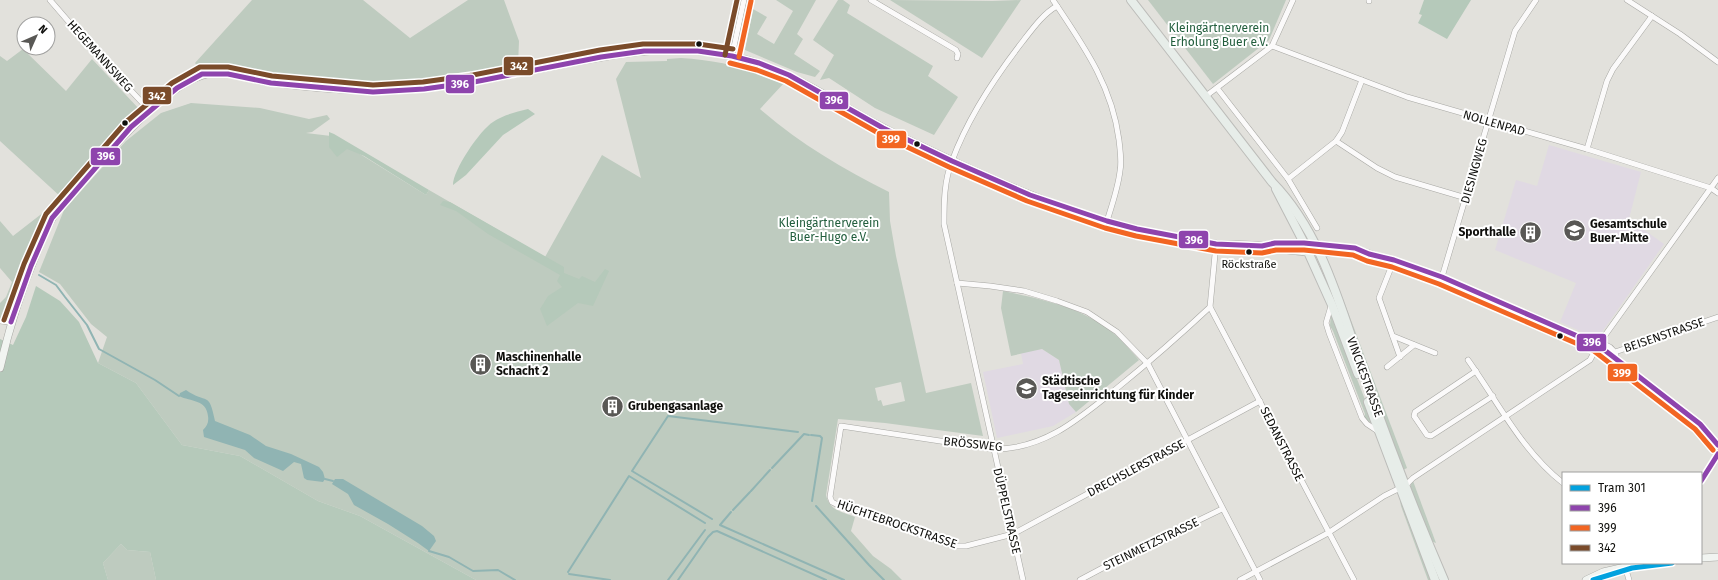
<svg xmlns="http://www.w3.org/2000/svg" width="1718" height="580" viewBox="0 0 1718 580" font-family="'Fira Sans',sans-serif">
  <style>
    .education { fill: #e0d9e3 }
    .green { fill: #becbbf; fill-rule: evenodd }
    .forest { fill: #b5c9ba }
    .water { fill: #90b4b3 }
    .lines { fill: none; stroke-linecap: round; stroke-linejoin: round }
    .stream { stroke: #90b4b3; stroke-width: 2 }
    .street-casing { stroke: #a7a7a3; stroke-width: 6 }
    .secondary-casing { stroke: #a7a7a3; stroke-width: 8 }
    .primary-casing { stroke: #bcbcb9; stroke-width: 10 }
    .street { stroke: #fbfafa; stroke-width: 5 }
    .secondary { stroke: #f1f4f1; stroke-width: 7 }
    .primary { stroke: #e7ede9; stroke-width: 8 }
    .bus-1-casing { stroke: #fff; stroke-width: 8 }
    .bus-2-casing { stroke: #fff; stroke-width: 8 }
    .bus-3-casing { stroke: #fff; stroke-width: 8 }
    .bus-1 { stroke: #8e44ad; stroke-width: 5 }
    .bus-2 { stroke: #f26522; stroke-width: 5 }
    .bus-3 { stroke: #7a4b2a; stroke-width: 5 }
    .tram-1-casing { stroke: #fff; stroke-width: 8 }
    .tram-1 { stroke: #02a2df; stroke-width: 5 }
    .bus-dot { fill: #0f0f0c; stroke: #fff; stroke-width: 1.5 }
    .labels { text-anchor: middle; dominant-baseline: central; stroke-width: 4; stroke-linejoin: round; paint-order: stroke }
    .bus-label { font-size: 11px; fill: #0f0f0c; stroke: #fff }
    .park-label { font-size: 12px; fill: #225e3d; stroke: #fff }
    .street-label { font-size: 12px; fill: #0f0f0c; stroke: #fff }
    .poi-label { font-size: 12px; font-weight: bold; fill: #0f0f0c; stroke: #fff; text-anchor: start }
    .line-badge { stroke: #fff; stroke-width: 1.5 }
    .badge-label { font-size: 11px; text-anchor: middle; font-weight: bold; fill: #fff }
  </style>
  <rect width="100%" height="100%" fill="#e2e1dc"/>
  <g class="education">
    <path d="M1549 145 1641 172 1629 219 1664 244 1602 332 1589 335 1560 322 1576 283 1495 250 1516 180 1537 186Z"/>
    <path d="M1042 349 1059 360 1069 404 1076 412 1053 426 997 438 983 372 1023 364 1021 353Z"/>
  </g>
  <g class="green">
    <path d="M252 0H363L410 38 468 0H504L519 41 518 66 408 84 370 85 297 80 221 66 200 69 195 63Z"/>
    <path d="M776 0H816L797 34 803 39 794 54 820 71 815 77 797 72 745 50 753 9 767 17 757 34 774 44 793 11Z"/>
    <path d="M838 0H843L850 5 847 13 933 66 928 76 958 97 934 135 875 108 829 78 820 80 834 55 813 40Z"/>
    <path d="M890 0 993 1 1021 0 982 58Z"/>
    <path d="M1148 0H1286L1269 40 1213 84Z"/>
    <path d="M23 49 66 91 92 59 140 110 62 198V202L11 322 0 321V303L6 297 12 282 0 268V221L13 236 62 198 0 141V56L7 61Z"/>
    <path d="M681 58C716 60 751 68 784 83L760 109C800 144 842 168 889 192L890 221 896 256 926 393 971 383 983 436 885 423 838 419 826 495C830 511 841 511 855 517L851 531 873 556 891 569 902 580H476L360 516 318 501 240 456 182 445 136 383 98 363 107 337 91 324 60 284 39 272 64 210 126 141 161 113 191 103 260 108 309 119 327 115 330 119 312 132 306 133 331 136 426 195 429 190 545 257 602 155 641 178 616 79 626 62 667 61V59ZM901 382 905 401 883 406 881 400 878 401 875 388Z"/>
    <path d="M1331 270H1332L1407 468 1403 470 1359 354Z"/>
    <path d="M1003 291C1041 299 1081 307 1112 332 1122 340 1130 350 1139 360L1076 412 1069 404 1059 360 1042 349 1011 356 1001 308Z"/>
    <path d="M1331 312 1376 428 1364 417 1365 414 1333 331 1330 326Z"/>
    <path d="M1413 481 1436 543 1431 541 1410 489 1411 484Z"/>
    <path d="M1399 495 1432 580H1428L1401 506Z"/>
    <path d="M121 544 127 550 150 552 156 580H108L103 563Z"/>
  </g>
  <g class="forest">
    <path d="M1424 0H1471L1447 39 1418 23 1422 15 1419 14Z"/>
    <path d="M528 109 535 114 503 135 466 175 453 185C453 170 480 130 493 122 503 115 516 112 528 109Z"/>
    <path d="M329 132 334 134 429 190 426 195 364 156 347 149 337 157 329 147Z"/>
    <path d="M443 201 450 202 564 267V273L579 279 582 276 595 282 605 269 609 271 593 306 578 303 547 326 540 309 548 296 562 287 557 281 560 275 488 234 456 211 440 205Z"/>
    <path d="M36 286 60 301 79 322 98 363 136 383 182 445 240 456 318 501 360 516 476 580H156L150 552 127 550 121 544 103 563 108 580H0V339L13 345 26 317Z"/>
  </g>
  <g class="water">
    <path d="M186 390C207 405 209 390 215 421L250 435 266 446 291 454 319 467 323 472 325 479 323 482 307 480 304 478 301 464 294 462 283 471 254 458 245 450 204 437 203 430C207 426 209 422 208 416 206 399 191 402 179 396L180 393Z"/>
    <path d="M335 479H343L422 526 434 536 436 541 429 551 418 543 388 524 354 505 348 494 332 484Z"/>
  </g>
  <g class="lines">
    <g class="stream">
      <path d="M39 275 56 285 65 297 87 325 99 349 155 380 179 396"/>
      <path d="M811 435 820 436 822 438 812 501"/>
      <path d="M772 468 804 434 809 435"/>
      <path d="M325 479 333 481"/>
      <path d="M751 491 770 470"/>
      <path d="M816 506 869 565 884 580"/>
      <path d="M733 510 750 492"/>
      <path d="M731 512 720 525 844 580"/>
      <path d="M712 519 632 471 668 416 798 432"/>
      <path d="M429 551 449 557 473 571 498 570 515 580"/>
      <path d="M568 572 629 476 705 523"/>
      <path d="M569 574 610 580"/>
      <path d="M668 580 705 530"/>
      <path d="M678 580 708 537 713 532 717 531 826 580"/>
    </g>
    <defs>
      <g id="street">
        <path d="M50 0 94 51 150 111"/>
        <path d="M871 0 956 50 958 54 957 58"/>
        <path d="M1053 0C1083 45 1112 85 1119 140 1120 150 1122 161 1120 171 1118 188 1112 205 1107 221"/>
        <path d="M1627 0 1680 34 1718 62"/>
        <path d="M1369 1V0"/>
        <path d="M1272 46 1407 97 1587 149 1711 188 1718 193"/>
        <path d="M732 56 744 0"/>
        <path d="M1217 88 1288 179 1317 228"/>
        <path d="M1206 96 1272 46 1293 0"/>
        <path d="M1336 141 1377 168 1395 177 1466 198"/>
        <path d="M1587 149 1607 81 1613 69 1652 16"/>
        <path d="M1288 179 1336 141 1342 132 1362 80"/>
        <path d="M1313 243 1355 248 1419 269 1598 345 1700 424 1718 445"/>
        <path d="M1216 244 1210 307C1179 336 1148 363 1116 389 1079 419 1043 450 993 449L841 426 830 497 832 502 840 506 953 546H966L1013 534 1260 401"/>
        <path d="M1308 252 1334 254H1366"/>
        <path d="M1394 260 1379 298 1400 357"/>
        <path d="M1442 277 1515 31 1536 0"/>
        <path d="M957 283 990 286 1024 291 1057 301 1087 312 1117 332 1148 364 1260 580"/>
        <path d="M1331 306 1326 323 1329 333 1362 418 1367 424 1379 432"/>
        <path d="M1210 307 1354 580"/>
        <path d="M0 321 11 322"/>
        <path d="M1393 336 1435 353"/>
        <path d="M1598 345C1607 343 1612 347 1616 355"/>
        <path d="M1612 356 1615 352 1718 317"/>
        <path d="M1468 360C1498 402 1522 451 1563 483"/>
        <path d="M1387 367 1414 345"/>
        <path d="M1476 371 1415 412 1414 416 1427 435 1431 436 1493 396"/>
        <path d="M1701 481 1718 454"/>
        <path d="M1625 566 1629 580"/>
        <path d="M1023 580 944 224C944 203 944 181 952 161 968 117 995 77 1023 41 1033 28 1044 13 1057 6"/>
        <path d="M1080 580 1127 555 1222 509"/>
        <path d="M1240 580 1328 533 1384 496 1406 485 1413 478 1590 360 1598 345 1718 178"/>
      </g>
      <g id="secondary">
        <path d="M1264 246 1275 243H1304"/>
        <path d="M0 368C9 328 21 290 37 252 42 241 46 228 53 217 62 202 76 189 87 176 114 147 174 74 215 73 235 72 255 81 275 83 331 90 387 94 442 86 480 81 517 73 555 66 615 54 676 42 736 57 798 72 838 106 894 133 971 170 1051 208 1134 229 1161 235 1190 241 1217 244 1232 245 1248 244 1263 246 1278 249 1292 251 1308 252"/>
        <path d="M1701 558 1718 557"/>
        <path d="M1586 580 1603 572 1643 563"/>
      </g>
      <g id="primary">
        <path d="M1131 0 1272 182C1323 234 1341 310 1365 377 1389 445 1415 513 1444 580"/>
        <path d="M1276 189 1304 243 1332 305 1358 374"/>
        <path d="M1368 402 1435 580"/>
      </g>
    </defs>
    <use href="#street" class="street-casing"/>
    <use href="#secondary" class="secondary-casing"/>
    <use href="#primary" class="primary-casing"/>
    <use href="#street" class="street"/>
    <use href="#secondary" class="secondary"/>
    <use href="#primary" class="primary"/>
    <defs>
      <g id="bus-1">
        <path d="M11 322 31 266 52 218 131 127 177 88 202 74H228L271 83 373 92 424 89 474 82 601 57 644 51H698L732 56 759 63 789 75 883 128 952 161 1030 195 1107 221 1137 229 1216 244 1262 246 1275 243H1304L1355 248 1369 254 1394 260 1442 277 1598 345 1700 424 1718 445"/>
        <path d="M1701 481 1718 454"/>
      </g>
      <g id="bus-2">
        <path d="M739 57 751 1"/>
        <path d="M730 63 757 70 786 81 880 134 949 167 1027 201 1105 228 1136 236 1216 251 1262 253 1276 250H1304L1353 255 1367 261 1392 267 1439 284 1594 351 1695 429 1713 450"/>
      </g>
      <g id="bus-3">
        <path d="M725 55 737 0"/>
        <path d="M4 320 24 264 46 214 126 122 172 83 200 67H228L272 76 373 85 423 82 473 75 600 50 643 44H698L733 49"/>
      </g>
    </defs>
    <use href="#bus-1" class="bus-1-casing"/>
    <use href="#bus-2" class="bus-2-casing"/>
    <use href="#bus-3" class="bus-3-casing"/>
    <use href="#bus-1" class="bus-1"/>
    <use href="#bus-2" class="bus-2"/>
    <use href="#bus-3" class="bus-3"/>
    <defs>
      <path id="tram-1" d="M1593 580 1632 568 1672 563"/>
    </defs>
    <use href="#tram-1" class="tram-1-casing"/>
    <use href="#tram-1" class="tram-1"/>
  </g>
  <defs>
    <symbol id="school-disc" viewBox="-11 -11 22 22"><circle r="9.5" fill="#595855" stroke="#fff"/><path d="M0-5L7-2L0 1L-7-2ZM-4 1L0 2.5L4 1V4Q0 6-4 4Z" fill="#fff"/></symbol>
    <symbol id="building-disc" viewBox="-11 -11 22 22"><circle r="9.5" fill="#595855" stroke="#fff"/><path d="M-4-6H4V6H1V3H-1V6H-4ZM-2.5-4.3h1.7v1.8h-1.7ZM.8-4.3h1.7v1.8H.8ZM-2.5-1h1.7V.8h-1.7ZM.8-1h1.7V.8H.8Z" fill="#fff"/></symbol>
  </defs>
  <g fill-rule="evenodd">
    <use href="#school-disc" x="1562" y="218" width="25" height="25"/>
    <use href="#building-disc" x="1518" y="220" width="25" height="25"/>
    <use href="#building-disc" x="468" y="352" width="25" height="25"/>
    <use href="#school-disc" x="1014" y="376" width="25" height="25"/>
    <use href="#building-disc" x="600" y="394" width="25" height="25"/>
  </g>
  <g class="bus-dot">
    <circle cx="699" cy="44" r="3.5"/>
    <circle cx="125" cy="123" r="3.5"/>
    <circle cx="917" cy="144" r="3.5"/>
    <circle cx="1249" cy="252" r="3.5"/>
    <circle cx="1560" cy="336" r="3.5"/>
  </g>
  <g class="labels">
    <g class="bus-label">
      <text x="1249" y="264">Röckstraße</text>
    </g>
    <g class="park-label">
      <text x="1219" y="28">Kleingärtnerverein<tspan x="1219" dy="14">Erholung Buer e.V.</tspan></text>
      <text x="829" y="223">Kleingärtnerverein<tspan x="829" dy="14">Buer-Hugo e.V.</tspan></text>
    </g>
    <g class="street-label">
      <text transform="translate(100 56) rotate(48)">HEGEMANNSWEG</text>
      <text transform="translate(1494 123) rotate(16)">NOLLENPAD</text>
      <text transform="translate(1474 171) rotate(-74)">DIESINGWEG</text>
      <text transform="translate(1664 335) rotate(-19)">BEISENSTRASSE</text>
      <text transform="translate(1365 377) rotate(70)">VINCKESTRASSE</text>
      <text transform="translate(973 444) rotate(6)">BRÖSSWEG</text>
      <text transform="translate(1282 444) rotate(63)">SEDANSTRASSE</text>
      <text transform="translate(1136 468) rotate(-28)">DRECHSLERSTRASSE</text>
      <text transform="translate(1007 511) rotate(77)">DÜPPELSTRASSE</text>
      <text transform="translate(897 524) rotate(19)">HÜCHTEBROCKSTRASSE</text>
      <text transform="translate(1151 544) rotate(-26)">STEINMETZSTRASSE</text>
    </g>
    <g class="poi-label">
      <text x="1590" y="224">Gesamtschule<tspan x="1590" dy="14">Buer-Mitte</tspan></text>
      <text x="1516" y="232" text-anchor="end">Sporthalle</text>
      <text x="496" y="357">Maschinenhalle<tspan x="496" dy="14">Schacht 2</tspan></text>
      <text x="1042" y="381">Städtische<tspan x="1042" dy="14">Tageseinrichtung für Kinder</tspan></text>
      <text x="628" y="406">Grubengasanlage</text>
    </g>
  </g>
  <g class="line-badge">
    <rect x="503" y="56" width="31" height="20" rx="4" fill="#7a4b2a"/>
    <rect x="445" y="74" width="30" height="20" rx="4" fill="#8e44ad"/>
    <rect x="142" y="86" width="30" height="19" rx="4" fill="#7a4b2a"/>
    <rect x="819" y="91" width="30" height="19" rx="4" fill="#8e44ad"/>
    <rect x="876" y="130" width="31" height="19" rx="4" fill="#f26522"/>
    <rect x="90" y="147" width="31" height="19" rx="4" fill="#8e44ad"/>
    <rect x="1178" y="230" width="31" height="19" rx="4" fill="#8e44ad"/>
    <rect x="1576" y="333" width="31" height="19" rx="4" fill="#8e44ad"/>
    <rect x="1607" y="363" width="31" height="19" rx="4" fill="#f26522"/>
  </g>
  <g class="badge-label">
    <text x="519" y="70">342</text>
    <text x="460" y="88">396</text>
    <text x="157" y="100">342</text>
    <text x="834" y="104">396</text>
    <text x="891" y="143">399</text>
    <text x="106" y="160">396</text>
    <text x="1194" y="244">396</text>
    <text x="1592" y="346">396</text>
    <text x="1622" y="377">399</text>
  </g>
  <rect x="1562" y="472" width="140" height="92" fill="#ffffff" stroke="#9f9f9e"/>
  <rect x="1570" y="485" width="20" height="6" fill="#02a2df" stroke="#9f9f9e"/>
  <text x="1598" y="492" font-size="12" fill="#0f0f0c">Tram 301</text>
  <rect x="1570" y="505" width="20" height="6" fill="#8e44ad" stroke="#9f9f9e"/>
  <text x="1598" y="512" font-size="12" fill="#0f0f0c">396</text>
  <rect x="1570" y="525" width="20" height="6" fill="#f26522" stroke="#9f9f9e"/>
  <text x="1598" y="532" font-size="12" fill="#0f0f0c">399</text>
  <rect x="1570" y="545" width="20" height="6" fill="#7a4b2a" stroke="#9f9f9e"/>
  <text x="1598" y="552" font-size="12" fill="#0f0f0c">342</text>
  <g transform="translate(36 36) rotate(45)"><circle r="19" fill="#ffffff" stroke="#9f9f9e"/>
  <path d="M0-3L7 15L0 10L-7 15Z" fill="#595855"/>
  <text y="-6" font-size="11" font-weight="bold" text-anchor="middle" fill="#0f0f0c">N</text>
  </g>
</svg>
